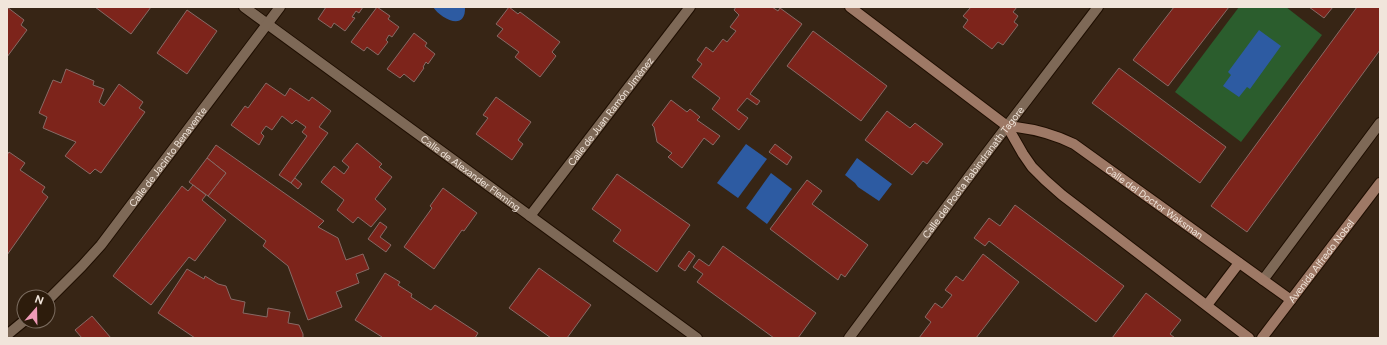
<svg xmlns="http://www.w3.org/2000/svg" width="1387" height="345" viewBox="0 0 1387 345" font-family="Figtree,sans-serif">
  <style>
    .green { fill: #2b5d2d }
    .water { fill: #2d5ba2 }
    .building { fill: #7d241b; stroke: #876a65 }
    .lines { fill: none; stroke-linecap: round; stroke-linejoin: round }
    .lane-casing { stroke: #1e0e01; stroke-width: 12 }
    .street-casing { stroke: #1e0e01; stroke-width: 12 }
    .secondary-casing { stroke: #1e0e01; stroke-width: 12 }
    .lane { stroke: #7e6957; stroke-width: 10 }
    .street { stroke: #7e6957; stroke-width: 10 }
    .secondary { stroke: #9e7966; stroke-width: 10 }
    .labels { text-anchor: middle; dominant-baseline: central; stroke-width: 4; stroke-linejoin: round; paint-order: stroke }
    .street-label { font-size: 10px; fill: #f1e5db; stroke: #2d1c0c }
  </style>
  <rect width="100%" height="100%" fill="#372515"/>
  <path class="green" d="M1239 7H1286L1322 35 1241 142 1175 92Z"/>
  <g class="water">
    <path d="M433 7H465C466 32 441 19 433 7Z"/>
    <path d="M1259 30 1281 46 1250 89 1247 87 1239 97 1223 86 1231 75 1228 72Z"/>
    <path d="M746 144 767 159 738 198 717 183Z"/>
    <path d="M857 158 892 184 879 201 858 187 855 183 845 175Z"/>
    <path d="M771 173 792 189 767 224 746 208Z"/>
  </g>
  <g class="building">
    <path d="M7 7 24 20 21 25 27 30 7 57Z"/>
    <path d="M95 7H151L131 34Z"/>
    <path d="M326 7H363L359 13 356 11 352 17 355 18 345 31 334 23 331 28 318 19Z"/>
    <path d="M377 7 390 16 388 19 399 27 392 37 389 35 386 40 388 42 378 55 367 47 364 51 351 42Z"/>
    <path d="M509 7 518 14 520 12 560 42 552 52 556 56 540 77 515 57 519 52 497 36 503 29 496 24Z"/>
    <path d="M736 7H772L778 11 780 8 802 24 750 94 760 101 757 105 747 98 737 110 748 118 739 130 712 109 720 98 692 77 702 64 697 60 706 47 713 52 723 39 727 42 736 31 730 27 739 15 734 10Z"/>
    <path d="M971 7H1017L1013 12 1018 16 1014 22 1018 25 1003 45 998 42 992 49 963 27 968 20 963 16Z"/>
    <path d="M1174 7H1229L1168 86 1133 60Z"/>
    <path d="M1309 7H1333L1324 18Z"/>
    <path d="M1357 7H1380V50L1247 232 1211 206Z"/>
    <path d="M187 10 217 31 187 74 157 53Z"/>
    <path d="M813 31 887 86 861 121 787 66Z"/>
    <path d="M414 33 427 43 425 46 435 54 428 64 426 62 423 67 424 68 414 82 404 74 400 78 387 69Z"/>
    <path d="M1119 68 1226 147 1200 183 1092 103Z"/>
    <path d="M66 69 94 81 93 85 104 89 99 102 104 106 119 84 143 102 139 108 145 112 101 173 95 169 90 174 65 156 76 142 43 128 47 117 39 113 53 80 61 83Z"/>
    <path d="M266 83 285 96 290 88 309 101 312 97 331 111 319 127 328 133 291 183 279 175 307 136 302 132 306 127 296 120 292 124 282 116 272 130 266 126 261 133 264 136 259 145 231 125 245 106 248 108Z"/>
    <path d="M496 97 531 122 518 140 523 144 512 160 476 134 488 118 483 115Z"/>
    <path d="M671 100 687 112 690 109 700 117 697 120 720 136 713 145 704 138 682 168 668 157 672 153 657 142 654 127 652 125Z"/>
    <path d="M887 111 910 128 915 123 943 144 927 164 923 161 912 175 865 140Z"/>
    <path d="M357 143 382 164 379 167 392 177 375 199 386 209 371 227 358 217 353 223 337 210 344 200 321 182 334 166 344 174 349 167 342 161Z"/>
    <path d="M775 144 792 157 787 165 769 152Z"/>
    <path d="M216 145 324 221 318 227 338 238 346 260 363 254 369 269 356 274 359 283 336 292 342 307 308 320 288 266 263 246 266 241 208 196 226 173 207 158Z"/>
    <path d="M9 152 25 163 20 170 45 187 42 192 48 197 7 255V155Z"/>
    <path d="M207 158 226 173 208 196 189 182Z"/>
    <path d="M617 174 690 225 657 272 613 241 621 230 592 209Z"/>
    <path d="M295 178 302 184 298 189 291 183Z"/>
    <path d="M807 180 822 191 812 204 868 245 845 277 841 274 838 280 770 229Z"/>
    <path d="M193 185 206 195 202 200 226 220 195 261 189 257 151 305 113 276 182 186 188 191Z"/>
    <path d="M443 188 477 213 464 231 462 230 434 269 404 247 432 208 430 206Z"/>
    <path d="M1015 205 1124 286 1096 322 989 241 985 246 974 238 989 218 1000 226Z"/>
    <path d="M380 222 387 227 380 237 391 245 386 252 368 239Z"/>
    <path d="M723 246 816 313 798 338H774L697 282 703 274 693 267 699 259 709 266Z"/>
    <path d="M689 251 695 256 685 271 678 266Z"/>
    <path d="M983 254 1019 282 976 338H919L931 322 925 317 935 303 942 308 952 295 945 290 956 276 963 281Z"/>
    <path d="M539 268 591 305 567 338H551L509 308Z"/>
    <path d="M187 269 204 279 205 276 218 284 226 286 231 299 245 302 243 313 267 317 268 308 290 312 288 323 299 325 303 334V338H195L158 313Z"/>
    <path d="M385 273 400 282 398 285 412 294 411 297 431 310 435 305 478 333 475 338H382V337L355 320Z"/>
    <path d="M1146 293 1181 320 1170 334 1175 338H1112Z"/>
    <path d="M92 316 111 338H82L75 330Z"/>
  </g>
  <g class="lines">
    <defs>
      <path id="lane" d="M1263 280 1380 123"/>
      <g id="street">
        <path id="s1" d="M244 7 697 338"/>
        <path id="s2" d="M530 216 690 7"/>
        <path id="s3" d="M48 300 82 266 101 245 280 7"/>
        <path d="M7 335 24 321"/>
        <path id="s4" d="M849 338 982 159 1098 7"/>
      </g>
      <g id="secondary">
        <path d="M850 7 1007 126 1023 154 1032 167 1045 180 1062 195 1249 338"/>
        <path id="s5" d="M1007 126C1031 128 1052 133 1074 144L1291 300"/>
        <path d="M1207 305 1239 263"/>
        <path id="s6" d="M1262 338 1380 183"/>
      </g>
    </defs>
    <use href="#lane" class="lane-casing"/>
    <use href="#street" class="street-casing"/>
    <use href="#secondary" class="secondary-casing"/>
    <use href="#lane" class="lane"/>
    <use href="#street" class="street"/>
    <use href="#secondary" class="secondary"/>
  </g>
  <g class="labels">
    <g class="street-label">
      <text stroke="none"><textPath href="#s2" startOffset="132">Calle de Juan Ramón Jiménez</textPath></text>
      <text stroke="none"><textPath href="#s3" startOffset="187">Calle de Jacinto Benavente</textPath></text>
      <text stroke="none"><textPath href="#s1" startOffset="281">Calle de Alexander Fleming</textPath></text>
      <text stroke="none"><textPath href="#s4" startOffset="207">Calle del Poeta Rabindranath Tagore</textPath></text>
      <text stroke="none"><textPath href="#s5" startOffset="169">Calle del Doctor Waksman</textPath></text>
      <text stroke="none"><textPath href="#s6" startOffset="97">Avenida Alfredo Nobel</textPath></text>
    </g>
  </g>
  <rect width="1387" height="345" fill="none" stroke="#f1e5db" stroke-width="16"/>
  <g transform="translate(36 309) rotate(20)"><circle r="19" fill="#2d1c0c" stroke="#7b6c5f"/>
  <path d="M0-3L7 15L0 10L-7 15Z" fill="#ef9ab7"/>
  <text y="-6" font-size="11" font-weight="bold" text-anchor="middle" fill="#f1e5db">N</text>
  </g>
</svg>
